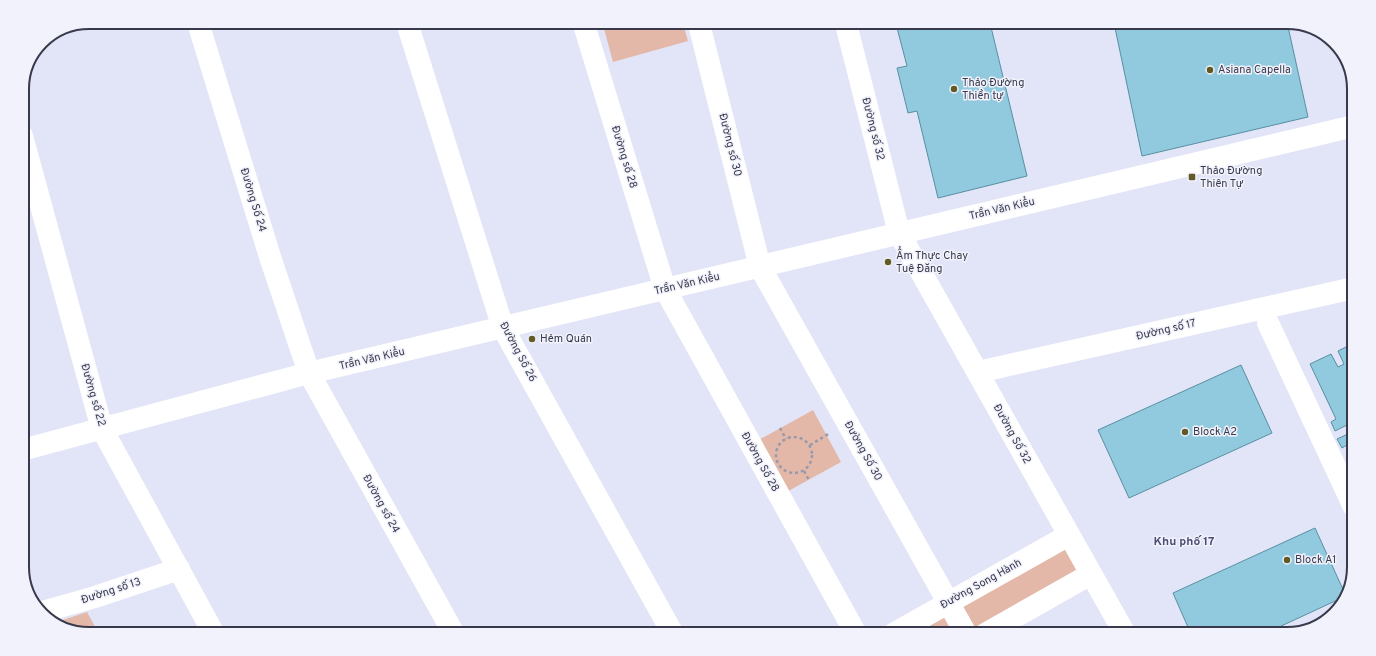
<svg xmlns="http://www.w3.org/2000/svg" width="1376" height="656" viewBox="0 0 1376 656" font-family="Overpass,sans-serif">
  <style>
    .green { fill: #e4b8a8 }
    .building { fill: #91cade; stroke: #588fa2 }
    .lines { fill: none; stroke-linecap: round; stroke-linejoin: round }
    .path { stroke: #9799ab; stroke-width: 2.5; stroke-dasharray: 3 3; stroke-linecap: butt }
    .minor { stroke: #fff; stroke-width: 22 }
    .poi-dot { fill: #615a27; stroke: #f1f2fb; stroke-width: 1.5 }
    .labels { text-anchor: middle; dominant-baseline: central; stroke-width: 3; stroke-linejoin: round; paint-order: stroke }
    .poi-label { font-size: 11px; fill: #383a4c; stroke: #f1f2fb; text-anchor: start }
    .street-label { font-size: 11px; fill: #383a4c; stroke: #f1f2fb }
    .neighbourhood-label { font-size: 12px; font-weight: bold; fill: #4c4e75; stroke: #f1f2fb }
    .rim { fill: none; stroke: #383a4c; stroke-width: 2 }
  </style>
  <rect width="100%" height="100%" fill="#e2e4f7"/>
  <g class="green">
    <path d="M683 24 688 41 613 62 603 25Z"/>
    <path d="M813 410 841 462 783 494 755 442Z"/>
    <path d="M1066 545 1080 572 973 632 958 606Z"/>
    <path d="M87 612 99 634C85 634 65 632 54 623Z"/>
    <path d="M945 613 957 634H908Z"/>
  </g>
  <g class="building">
    <path d="M1287 22 1308 117 1142 156 1114 23Z"/>
    <path d="M990 23 1027 176 938 198 917 111 908 113 897 68 907 66 896 24Z"/>
    <path d="M1354 343V475L1348 464 1354 461 1347 445 1342 448 1337 439 1350 433 1347 425 1335 431 1331 422 1336 419 1310 364 1331 354 1338 367 1344 364 1338 351Z"/>
    <path d="M1241 365 1272 433 1129 498 1098 430Z"/>
    <path d="M1315 528 1346 596 1264 634H1191L1173 593Z"/>
  </g>
  <g class="lines">
    <g class="path">
      <path d="M780 428 786 439"/>
      <circle cx="794" cy="455" r="18"/>
      <path d="M810 445 830 433"/>
      <path d="M804 471 809 480"/>
    </g>
    <g class="minor">
      <path d="M699 24 760 267 966 634"/>
      <path d="M846 24 899 233 1125 634"/>
      <path d="M584 25 665 289 856 634"/>
      <path d="M199 26 271 260 309 373 454 634"/>
      <path d="M408 26 503 328 673 634"/>
      <path d="M22 136 102 429 214 634"/>
      <path d="M1268 323 1354 507"/>
      <path d="M978 372 1354 288"/>
      <path d="M22 450 309 373 1354 126"/>
      <path d="M42 612 95 597 179 569"/>
      <path d="M893 634 1069 535"/>
      <path d="M985 634 1091 574"/>
    </g>
  </g>
  <g class="poi-dot">
    <circle cx="1210" cy="70" r="4"/>
    <circle cx="954" cy="89" r="4"/>
    <rect x="1188" y="173" width="8" height="8" rx="2"/>
    <circle cx="888" cy="262" r="4"/>
    <circle cx="532" cy="339" r="4"/>
    <circle cx="1185" cy="432" r="4"/>
    <circle cx="1287" cy="560" r="4"/>
  </g>
  <g class="labels">
    <g class="poi-label">
      <text x="1218" y="70">Asiana Capella</text>
      <text x="962" y="83">Thảo Đường<tspan x="962" dy="13">Thiền tự</tspan></text>
      <text x="1200" y="171">Thảo Đường<tspan x="1200" dy="13">Thiên Tự</tspan></text>
      <text x="896" y="256">Ẩm Thực Chay<tspan x="896" dy="13">Tuệ Đăng</tspan></text>
      <text x="540" y="339">Hẻm Quán</text>
      <text x="1193" y="432">Block A2</text>
      <text x="1295" y="560">Block A1</text>
    </g>
    <g class="street-label">
      <text transform="translate(873 129) rotate(76)">Đường số 32</text>
      <text transform="translate(730 145) rotate(76)">Đường số 30</text>
      <text transform="translate(624 157) rotate(73)">Đường số 28</text>
      <text transform="translate(253 200) rotate(73)">Đường Số 24</text>
      <text transform="translate(1002 209) rotate(-13)">Trần Văn Kiểu</text>
      <text transform="translate(687 284) rotate(-13)">Trần Văn Kiểu</text>
      <text transform="translate(1166 330) rotate(-13)">Đường số 17</text>
      <text transform="translate(518 352) rotate(62)">Đường Số 26</text>
      <text transform="translate(372 359) rotate(-13)">Trần Văn Kiểu</text>
      <text transform="translate(93 395) rotate(74)">Đường số 22</text>
      <text transform="translate(1012 434) rotate(61)">Đường Số 32</text>
      <text transform="translate(863 451) rotate(61)">Đường Số 30</text>
      <text transform="translate(760 462) rotate(61)">Đường Số 28</text>
      <text transform="translate(381 504) rotate(61)">Đường số 24</text>
      <text transform="translate(981 584) rotate(-29)">Đường Song Hành</text>
      <text transform="translate(111 591) rotate(-18)">Đường số 13</text>
    </g>
    <g class="neighbourhood-label">
      <text x="1184" y="542">Khu phố 17</text>
    </g>
  </g>
  <path d="M0 0H1376V656H0ZM89 29H1287A60 60 0 0 1 1347 89V567A60 60 0 0 1 1287 627H89A60 60 0 0 1 29 567V89A60 60 0 0 1 89 29Z" fill="#f1f2fb" fill-rule="evenodd"/>
  <path class="rim" d="M89 29H1287A60 60 0 0 1 1347 89V567A60 60 0 0 1 1287 627H89A60 60 0 0 1 29 567V89A60 60 0 0 1 89 29Z"/>
</svg>
